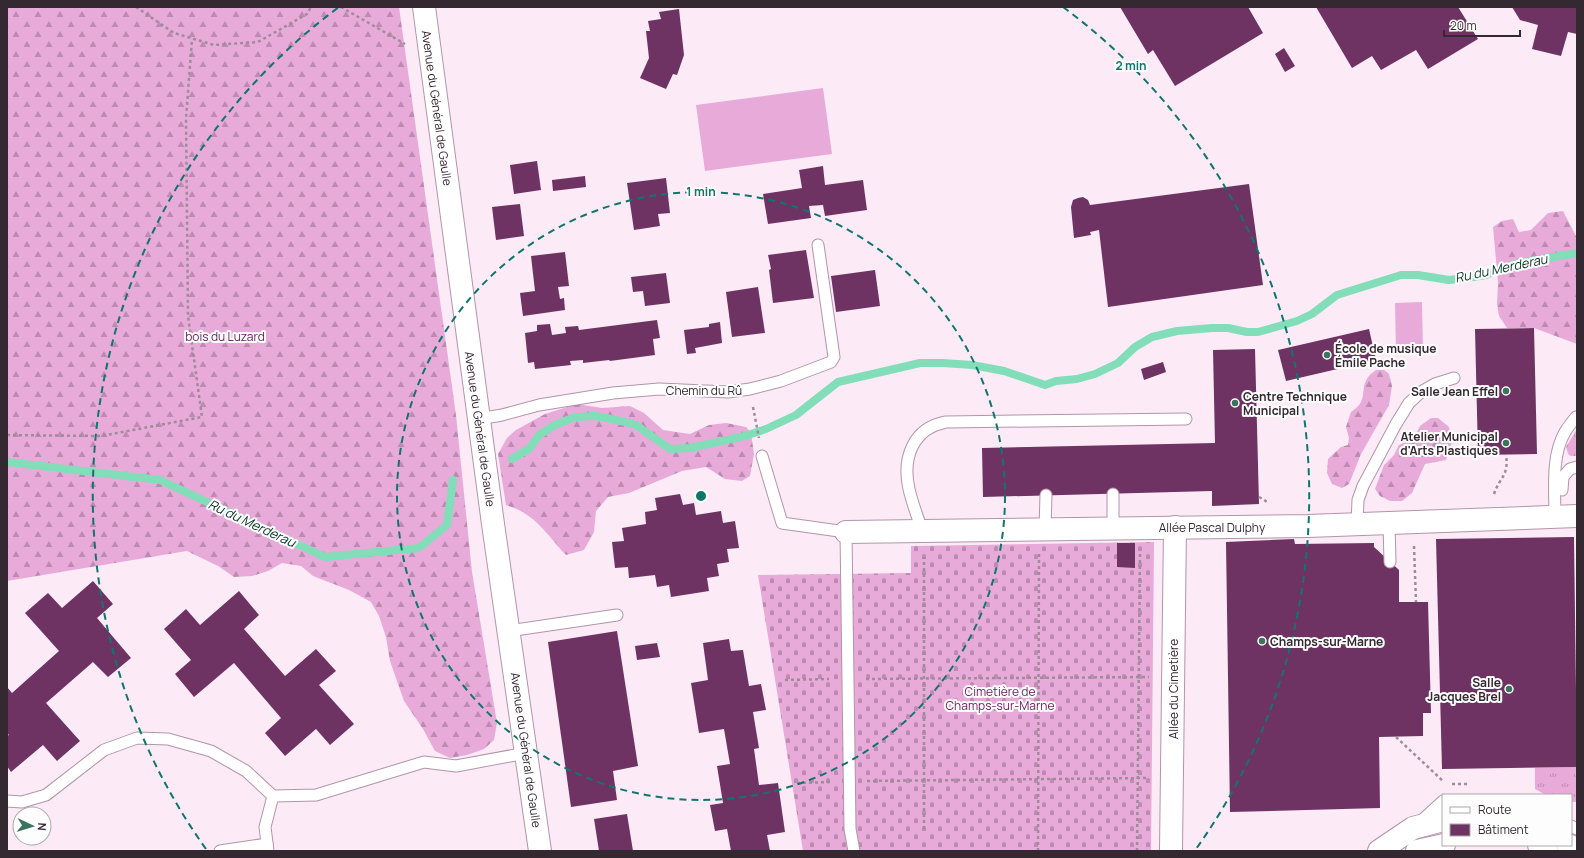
<svg xmlns="http://www.w3.org/2000/svg" width="1584" height="858" viewBox="0 0 1584 858" font-family="Manrope,sans-serif">
  <style>
    .grass { fill: url(#grass-tufts) }
    .forest { fill: url(#forest-firs) }
    .cemetery { fill: url(#cemetery-stones) }
    .pitch { fill: #e8aad9 }
    .lines { fill: none; stroke-linecap: round; stroke-linejoin: round }
    .stream { stroke: #81deb8; stroke-width: 8 }
    .building { fill: #6e3362 }
    .service-casing { stroke: #b195a9; stroke-width: 13 }
    .minor-casing { stroke: #b195a9; stroke-width: 24 }
    .secondary-casing { stroke: #b195a9; stroke-width: 24 }
    .path { stroke: #9c8d98; stroke-width: 2.5; stroke-dasharray: 3 3; stroke-linecap: butt }
    .service { stroke: #fff; stroke-width: 11 }
    .minor { stroke: #fff; stroke-width: 22 }
    .secondary { stroke: #fff; stroke-width: 22 }
    .ring { fill: none; stroke: #0f766e; stroke-width: 2; stroke-dasharray: 7 5 }
    .poi-dot { fill: #3a745d; stroke: #fdfdfd; stroke-width: 1.5 }
    .labels { text-anchor: middle; dominant-baseline: central; stroke-width: 4; stroke-linejoin: round; paint-order: stroke }
    .street-label { font-size: 12px; fill: #342831; stroke: #fdfdfd }
    .park-label { font-size: 12px; fill: #702162; stroke: #fdfdfd }
    .poi-label { font-size: 12px; font-weight: bold; fill: #342831; stroke: #fdfdfd; text-anchor: start }
    .water-label { font-size: 13px; font-style: italic; fill: #093426; stroke: #fdfdfd }
    .centre { fill: #0f766e; stroke: #fdfdfd; stroke-width: 2 }
    .ring-label { font-size: 12px; text-anchor: middle; font-weight: bold; fill: #0f766e; stroke: #fdfdfd; stroke-width: 4; stroke-linejoin: round; paint-order: stroke }
  </style>
  <defs>
    <pattern id="grass-tufts" width="24" height="20" patternUnits="userSpaceOnUse"><rect width="24" height="20" fill="#e8aad9"/><path d="M3 7l-1-3M5 7V3M7 7l1-3M15 17l-1-3M17 17v-4M19 17l1-3" fill="none" stroke="#bd8ab1"/></pattern>
    <pattern id="forest-firs" width="22" height="20" patternUnits="userSpaceOnUse"><rect width="22" height="20" fill="#e8aad9"/><path d="M5 1l3.5 6h-7zM16 11l3.5 6h-7z" fill="#bd8ab1"/></pattern>
    <pattern id="cemetery-stones" width="16" height="16" patternUnits="userSpaceOnUse"><rect width="16" height="16" fill="#e8aad9"/><path d="M2 7V4a2 2 0 0 1 4 0v3zM10 15v-3a2 2 0 0 1 4 0v3z" fill="#bd8ab1"/></pattern>
  </defs>
  <rect width="100%" height="100%" fill="#fceaf7"/>
  <g class="grass">
    <path d="M1577 429V456H1571L1568 454 1566 447Z"/>
    <path d="M1577 767V802H1571V795H1546L1535 789V768Z"/>
  </g>
  <g class="forest">
    <path d="M7 7H399L456 415 472 572 497 723 494 740 484 749 467 755 450 758 435 751 423 729 404 701 390 661 386 637 379 616 371 602 349 590 313 576 301 566 282 563 268 571 252 576 234 577 218 566 187 551 7 581Z"/>
    <path d="M1563 211 1577 238V344L1534 328H1507L1499 316 1497 304 1498 282 1493 227 1502 221 1513 219 1519 232 1531 230 1548 213Z"/>
    <path d="M1376 370H1384L1389 374 1392 386 1389 405 1361 454 1349 484 1342 488 1332 484 1327 473 1328 459 1341 447 1348 445 1349 438 1346 427 1351 412C1370 400 1358 390 1369 376 1370 374 1374 372 1376 370Z"/>
    <path d="M577 404 602 408 630 406 644 413 663 430 690 434 709 425 726 423 746 427 751 433 754 454 750 476 742 481 725 479 706 467 682 471 629 493 608 497 596 511 594 532 584 550 566 555C546 534 536 514 506 505L498 454 507 438 516 430 545 414Z"/>
    <path d="M1431 418H1438L1449 427 1452 442 1446 460 1425 464 1412 493 1402 501H1390L1380 496 1375 489 1384 465 1394 455 1399 445 1408 441 1415 436 1420 426Z"/>
  </g>
  <path class="cemetery" d="M1154 542 1151 851H803L758 575 911 573V546Z"/>
  <g class="pitch">
    <path d="M823 88 832 154 705 171 696 105Z"/>
    <path d="M1422 302 1423 353H1396L1395 303Z"/>
  </g>
  <g class="lines">
    <g class="stream">
      <path d="M512 459 530 448 539 435 555 425 575 417 596 416 621 421 636 425 670 449 690 448 745 436 766 429 796 415 838 382 920 363H943L972 365 1004 371 1045 385 1056 381 1077 379 1095 374 1118 363 1135 347 1152 337 1177 331 1212 328H1228L1247 332H1258L1297 321 1312 314 1337 295 1401 275H1418L1449 280 1467 278 1486 275 1518 263 1577 253"/>
      <path d="M7 462 160 480 325 557 419 548 447 525 453 480"/>
    </g>
  </g>
  <g class="building">
    <path d="M1120 7H1248L1263 33 1175 86 1153 50 1148 54Z"/>
    <path d="M1316 7H1458L1478 39 1428 69 1416 50 1381 70 1372 56 1352 68Z"/>
    <path d="M1512 7H1577V34L1568 32 1561 56 1532 49 1538 25 1520 20Z"/>
    <path d="M679 9 684 55 677 75 673 74 666 89 640 78 649 58 646 31H650L648 21 661 19 659 12Z"/>
    <path d="M1284 48 1295 66 1285 72 1275 54Z"/>
    <path d="M537 161 541 190 514 194 510 165Z"/>
    <path d="M823 166 825 185 863 180 867 210 825 216 823 205 809 206 811 218 768 224 763 194 802 188 799 170Z"/>
    <path d="M585 176 586 187 553 191 552 180Z"/>
    <path d="M666 178 670 213 658 214 660 226 634 230 627 183Z"/>
    <path d="M1249 184 1263 285 1108 307 1099 230 1090 232 1091 235 1074 238 1071 207 1073 200 1078 198 1083 197 1088 200 1090 205Z"/>
    <path d="M520 204 524 236 496 240 492 207Z"/>
    <path d="M806 250 814 298 773 303 769 270 771 269 768 255Z"/>
    <path d="M565 252 569 286 558 287 560 299 564 298 565 310 523 316 520 293 535 291 531 256Z"/>
    <path d="M875 270 880 306 836 312 831 276Z"/>
    <path d="M666 273 670 303 645 306 643 291 633 292 631 277Z"/>
    <path d="M758 287 765 333 732 337 726 292Z"/>
    <path d="M657 320 660 338 653 339 655 355 610 361 609 360 583 363V360L570 361 571 365 535 369 534 362 528 363 525 333 537 331V325L550 324 552 335 566 333 565 327 578 326 579 330Z"/>
    <path d="M720 322 722 343 695 348 696 353 687 354 684 330 709 327V324Z"/>
    <path d="M1534 328 1537 454 1478 455 1475 329Z"/>
    <path d="M1369 329 1376 360 1286 381 1278 350Z"/>
    <path d="M1255 349 1259 504 1212 506V491L983 497 982 448 1215 443 1213 350Z"/>
    <path d="M1163 362 1166 372 1144 380 1141 369Z"/>
    <path d="M680 494 683 505 694 503 696 515 721 511 723 523 735 521 739 548 727 549 729 562 717 564 719 576 707 578 709 591 671 597 669 585 657 587 655 575 629 578 628 567 615 568 612 542 624 541 622 528 646 524 645 512 657 510 655 498Z"/>
    <path d="M1574 537 1577 767 1442 769 1436 539Z"/>
    <path d="M1294 539 1295 544 1374 543V547L1399 570V602H1428L1431 713H1423V736L1379 737 1380 808 1230 812 1226 542Z"/>
    <path d="M1117 543H1135V568L1117 567Z"/>
    <path d="M93 581 113 604 97 618 131 658 108 677 93 662 46 703 80 741 57 761 43 745 11 772 7 766V736L9 735 7 733V687L12 693 59 651 25 613 48 593 62 608Z"/>
    <path d="M239 591 259 615 244 629 285 676 316 649 336 671 319 685 354 724 330 745 316 729 285 756 265 733 281 718 234 663 194 697 175 674 191 660 164 629 186 609 200 625Z"/>
    <path d="M617 631 638 766 613 771 617 800 571 807 548 642Z"/>
    <path d="M729 639 731 651 743 650 749 686 761 684 766 710 753 712 759 748 754 749 759 785 778 783 785 832 767 835 770 851H731L727 829 715 831 710 805 723 803 717 766 730 764 724 729 699 733 691 683 708 680 703 643Z"/>
    <path d="M657 643 660 657 637 660 635 646Z"/>
    <path d="M627 814 633 851H599L594 819Z"/>
  </g>
  <g class="lines">
    <defs>
      <g id="service">
        <path d="M479 419 502 415 539 405 613 393 659 389 728 392 750 389 781 381 831 362 834 357 818 245"/>
        <path d="M762 456 782 523 846 532 850 829 854 851"/>
        <path d="M1562 490 1563 477 1570 469 1577 467"/>
        <path d="M1555 517C1555 490 1551 456 1565 432 1568 427 1572 422 1576 417"/>
        <path d="M1389 523 1390 562"/>
        <path d="M1357 524 1358 500 1363 486 1396 424 1409 403 1421 392 1435 384 1454 378"/>
        <path d="M1113 528V494"/>
        <path d="M1045 529 1046 495"/>
        <path d="M922 531C918 517 912 503 909 489 902 458 913 428 946 422L1186 419"/>
        <path d="M508 631 617 615"/>
        <path d="M7 801 22 802 46 795 104 750 137 738 168 739 211 751 246 771 273 796 316 795 424 762 456 766 526 753"/>
        <path d="M1420 822 1443 801"/>
        <path d="M1571 826 1577 829"/>
        <path d="M220 851 267 844"/>
        <path d="M268 851 265 827 273 796"/>
      </g>
      <g id="minor">
        <path d="M846 532 1308 526 1577 516"/>
        <path d="M1539 845 1547 851"/>
        <path d="M1568 845 1577 849"/>
        <path d="M1171 851 1175 527"/>
        <path d="M1379 851 1413 828 1443 820"/>
        <path d="M1417 851 1444 845"/>
      </g>
      <path id="secondary" d="M424 7 493 524 540 851"/>
    </defs>
    <use href="#service" class="service-casing"/>
    <use href="#minor" class="minor-casing"/>
    <use href="#secondary" class="secondary-casing"/>
    <g class="path">
      <path d="M136 7 174 33 214 45 258 42 307 14 311 7"/>
      <path d="M341 7 405 44"/>
      <path d="M753 407 759 438"/>
      <path d="M7 435 101 436 202 417 188 316 186 119 192 39"/>
      <path d="M1494 494C1500 476 1509 477 1506 454"/>
      <path d="M1259 497 1263 499 1267 502"/>
      <path d="M1414 546 1416 602"/>
      <path d="M866 679 1149 677"/>
      <path d="M785 680 829 679"/>
      <path d="M1396 737 1444 782"/>
      <path d="M867 781 1148 778"/>
      <path d="M797 783 832 782"/>
      <path d="M1452 784H1470"/>
      <path d="M924 829V557"/>
      <path d="M1038 851 1039 554"/>
      <path d="M1137 851 1140 554"/>
    </g>
    <use href="#service" class="service"/>
    <use href="#minor" class="minor"/>
    <use href="#secondary" class="secondary"/>
  </g>
  <g class="ring">
    <circle cx="701" cy="496" r="304"/>
    <path d="M206 849A608 608 0 0 1 339 7M1063 7A608 608 0 0 1 1196 849"/>
  </g>
  <g class="poi-dot">
    <circle cx="1327" cy="355" r="4"/>
    <circle cx="1506" cy="391" r="4"/>
    <circle cx="1235" cy="403" r="4"/>
    <circle cx="1506" cy="443" r="4"/>
    <circle cx="1262" cy="641" r="4"/>
    <circle cx="1509" cy="689" r="4"/>
  </g>
  <g class="labels">
    <g class="street-label">
      <text transform="translate(437 108) rotate(82)">Avenue du Général de Gaulle</text>
      <text x="704" y="390">Chemin du Rû</text>
      <text transform="translate(480 429) rotate(82)">Avenue du Général de Gaulle</text>
      <text x="1212" y="527">Allée Pascal Dulphy</text>
      <text transform="translate(1173 689) rotate(-90)">Allée du Cimetière</text>
      <text transform="translate(526 750) rotate(82)">Avenue du Général de Gaulle</text>
    </g>
    <g class="park-label">
      <text x="225" y="336">bois du Luzard</text>
      <text x="1000" y="691">Cimetière de<tspan x="1000" dy="14">Champs-sur-Marne</tspan></text>
    </g>
    <g class="poi-label">
      <text x="1335" y="348">École de musique<tspan x="1335" dy="14">Émile Pache</tspan></text>
      <text x="1498" y="391" text-anchor="end">Salle Jean Effel</text>
      <text x="1243" y="396">Centre Technique<tspan x="1243" dy="14">Municipal</tspan></text>
      <text x="1498" y="436" text-anchor="end">Atelier Municipal<tspan x="1498" dy="14">d'Arts Plastiques</tspan></text>
      <text x="1270" y="641">Champs-sur-Marne</text>
      <text x="1501" y="682" text-anchor="end">Salle<tspan x="1501" dy="14">Jacques Brel</tspan></text>
    </g>
    <g class="water-label">
      <text transform="translate(1501 268) rotate(-12)">Ru du Merderau</text>
      <text transform="translate(252 523) rotate(25)">Ru du Merderau</text>
    </g>
  </g>
  <circle cx="701" cy="496" r="6" class="centre"/>
  <g class="ring-label">
    <text x="1131" y="70">2 min</text>
    <text x="701" y="196">1 min</text>
  </g>
  <rect width="1584" height="858" fill="none" stroke="#342831" stroke-width="16"/>
  <rect x="1442" y="794" width="130" height="52" fill="#fdfdfd" stroke="#ada8ab"/>
  <rect x="1450" y="807" width="20" height="6" fill="#ffffff" stroke="#ada8ab"/>
  <text x="1478" y="814" font-size="12" fill="#342831">Route</text>
  <rect x="1450" y="824" width="20" height="12" fill="#6e3362" stroke="#ada8ab"/>
  <text x="1478" y="834" font-size="12" fill="#342831">Bâtiment</text>
  <g transform="translate(32 826) rotate(94)"><circle r="19" fill="#fdfdfd" stroke="#ada8ab"/>
  <path d="M0-3L7 15L0 10L-7 15Z" fill="#3a745d"/>
  <text y="-6" font-size="11" font-weight="bold" text-anchor="middle" fill="#342831">N</text>
  </g>
  <path d="M1444 30v6h76v-6" fill="none" stroke="#342831" stroke-width="2"/>
  <text x="1450" y="30" font-size="12" fill="#342831" stroke="#fdfdfd" stroke-width="3" paint-order="stroke">20 m</text>
</svg>
